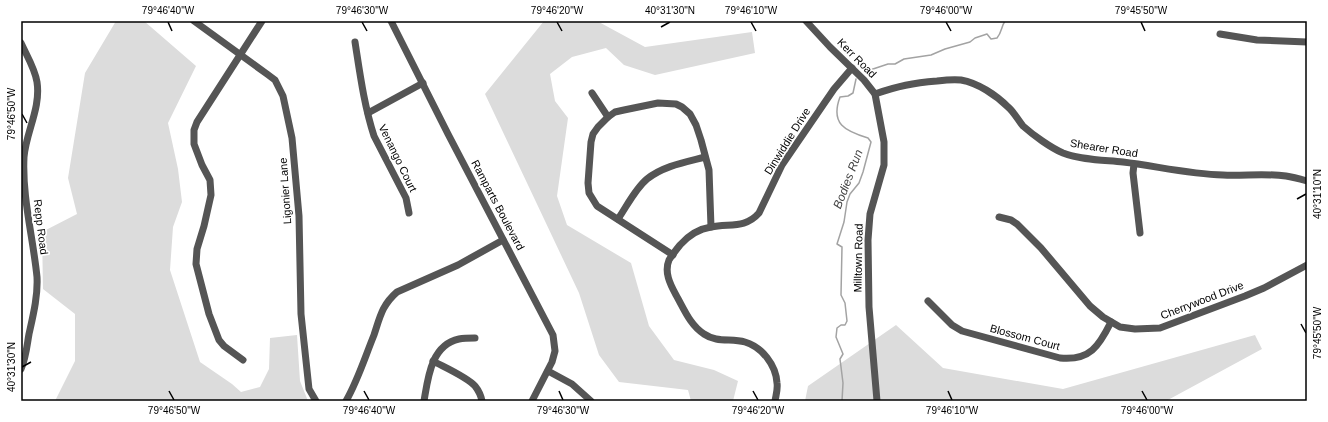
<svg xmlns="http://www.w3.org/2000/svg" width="1328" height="422" viewBox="0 0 1328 422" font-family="Helvetica,sans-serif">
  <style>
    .green { fill: #dcdcdc }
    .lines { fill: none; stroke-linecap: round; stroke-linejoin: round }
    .stream { stroke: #a3a3a3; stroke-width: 1.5 }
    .minor { stroke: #555; stroke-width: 7 }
    .ticks { fill: none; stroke: #000; stroke-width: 1.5 }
    .labels { text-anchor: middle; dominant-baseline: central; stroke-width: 3.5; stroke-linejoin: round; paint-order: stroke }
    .street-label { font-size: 11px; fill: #000; stroke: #fff }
    .water-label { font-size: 12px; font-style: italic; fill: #444; stroke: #fff }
    .neatline { fill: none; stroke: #000; stroke-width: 1.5 }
    .ticks-label { font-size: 10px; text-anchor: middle; fill: #000 }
  </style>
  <rect width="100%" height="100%" fill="#fff"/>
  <g class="green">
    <path d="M116 21H144L196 66 168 123 178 169 182 202 173 227 170 270 200 362 232 384 241 392 260 387 269 369 270 338 297 335 300 381 308 401H55L75 361V314L43 289 42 232 77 214 68 178 85 73Z"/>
    <path d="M544 21H597L645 47 752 32 755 53 655 75 624 65 606 48 572 57 550 74 555 101 568 118 557 196 567 225 631 263 649 326 674 360 714 370 738 381 733 401H691L688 390 619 382 599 355 579 293 485 94Z"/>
    <path d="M896 325 943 368 1063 389 1255 335 1262 349 1166 401H805L808 386Z"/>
  </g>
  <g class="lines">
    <g class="stream">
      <path d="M864 72 888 64H895L904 59 931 55 945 49 970 42 975 38 987 34 991 39 997 38C1002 32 1001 27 1005 21"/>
      <path d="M842 401 843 383 840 359 843 354 836 337 837 328 841 325H845L847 321 845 303 841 295 842 247 837 244 844 222 847 202 850 194 859 183 863 172 871 142 868 138C845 131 830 124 840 97L848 96 853 93 856 79"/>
    </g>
    <g class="minor">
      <path d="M194 21 267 74 275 80 283 96 292 138 299 216 301 314 309 389 316 401"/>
      <path d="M391 21 448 134 553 335 555 351 552 362 532 401"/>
      <path d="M806 21 830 47 864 80 875 94 884 142V165L870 214 868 240 869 307 877 401"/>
      <path d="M1220 34 1257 40 1307 42"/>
      <path d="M355 42C360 74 364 105 374 136L406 198 409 213"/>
      <path d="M21 43C27 56 35 69 37 82 41 108 26 132 24 157 22 197 33 237 37 277 38 296 33 316 29 334 27 345 26 358 21 369"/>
      <path d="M592 93 608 117"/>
      <path d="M875 94C898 86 913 83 937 81 945 80 953 79 961 80 978 83 996 95 1008 107 1014 112 1018 120 1023 126 1033 135 1051 148 1063 153 1081 160 1104 160 1123 162 1156 166 1189 174 1223 175 1244 176 1265 173 1286 176 1293 177 1300 179 1307 181"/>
      <path d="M368 113 423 83"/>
      <path d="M1134 164 1133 173 1140 233"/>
      <path d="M999 217 1011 220 1017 224 1041 248 1090 306 1103 317 1120 327 1135 329 1160 328 1245 296 1264 288 1307 265"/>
      <path d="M618 219C627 206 635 189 647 179 663 166 686 162 705 157"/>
      <path d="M673 255 597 206 589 193 588 183 591 142 593 134 598 127 608 117 615 112 624 110 658 103 676 104 682 107 690 114 696 125 701 140 709 170 711 227"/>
      <path d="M928 301 952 325 962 331 1060 358C1090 361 1099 346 1111 322"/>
      <path d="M243 360 224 346 219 340 209 314 196 264 197 249 204 226 211 195 210 180 202 165 194 144V130L197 122 262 21"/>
      <path d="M433 361C444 367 467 377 475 386 479 391 481 396 482 401"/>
      <path d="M548 371 572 384 591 401"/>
      <path d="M346 401C358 380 365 357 374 335 380 317 382 305 397 292L458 265 503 240"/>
      <path d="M424 401C428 378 431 345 459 339 464 338 469 338 475 338"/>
      <path d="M775 401C776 395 778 389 777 383 776 365 762 347 745 342 731 338 717 343 704 334 690 325 684 309 676 295 670 284 664 272 669 260 672 255 676 250 680 245 688 236 698 229 711 227 729 223 745 229 759 213L782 165 834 89 852 68"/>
    </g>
  </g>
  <path class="ticks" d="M168 22 172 31M362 22 367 31M557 22 562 31M751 22 756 31M946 22 951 31M1141 22 1145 31M661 27 670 22M22 114 27 123M1297 199 1306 194M1301 324 1306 333M22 367 31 362M169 391 174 400M364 391 369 400M559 391 563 400M753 391 758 400M948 391 952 400M1142 391 1147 400"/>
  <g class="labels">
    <g class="street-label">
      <text transform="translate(857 58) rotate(45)">Kerr Road</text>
      <text transform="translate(787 141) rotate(-58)">Dinwiddie Drive</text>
      <text transform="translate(1104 148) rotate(9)">Shearer Road</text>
      <text transform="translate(398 158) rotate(64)">Venango Court</text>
      <text transform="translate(285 191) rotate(-94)">Ligonier Lane</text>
      <text transform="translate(498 205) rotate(62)">Ramparts Boulevard</text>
      <text transform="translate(41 227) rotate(83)">Repp Road</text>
      <text transform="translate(858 258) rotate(-89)">Milltown Road</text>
      <text transform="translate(1202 300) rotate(-21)">Cherrywood Drive</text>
      <text transform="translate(1025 337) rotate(15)">Blossom Court</text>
    </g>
    <g class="water-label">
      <text transform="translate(848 179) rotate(-69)">Bodies Run</text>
    </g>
  </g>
  <rect width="1328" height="422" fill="none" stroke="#ffffff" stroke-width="44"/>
  <rect x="22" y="22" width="1284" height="378" class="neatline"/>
  <g class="ticks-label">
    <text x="168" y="14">79°46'40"W</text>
    <text x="362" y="14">79°46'30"W</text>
    <text x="557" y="14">79°46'20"W</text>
    <text x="670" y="14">40°31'30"N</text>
    <text x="751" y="14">79°46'10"W</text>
    <text x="946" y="14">79°46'00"W</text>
    <text x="1141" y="14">79°45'50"W</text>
    <text transform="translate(11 114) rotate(-90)" y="4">79°46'50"W</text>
    <text transform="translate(1317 194) rotate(-90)" y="4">40°31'10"N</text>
    <text transform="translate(1317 333) rotate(-90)" y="4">79°45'50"W</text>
    <text transform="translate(11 367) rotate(-90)" y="4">40°31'30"N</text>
    <text x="174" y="414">79°46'50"W</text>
    <text x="369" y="414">79°46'40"W</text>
    <text x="563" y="414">79°46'30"W</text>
    <text x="758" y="414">79°46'20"W</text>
    <text x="952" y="414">79°46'10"W</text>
    <text x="1147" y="414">79°46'00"W</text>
  </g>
</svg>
